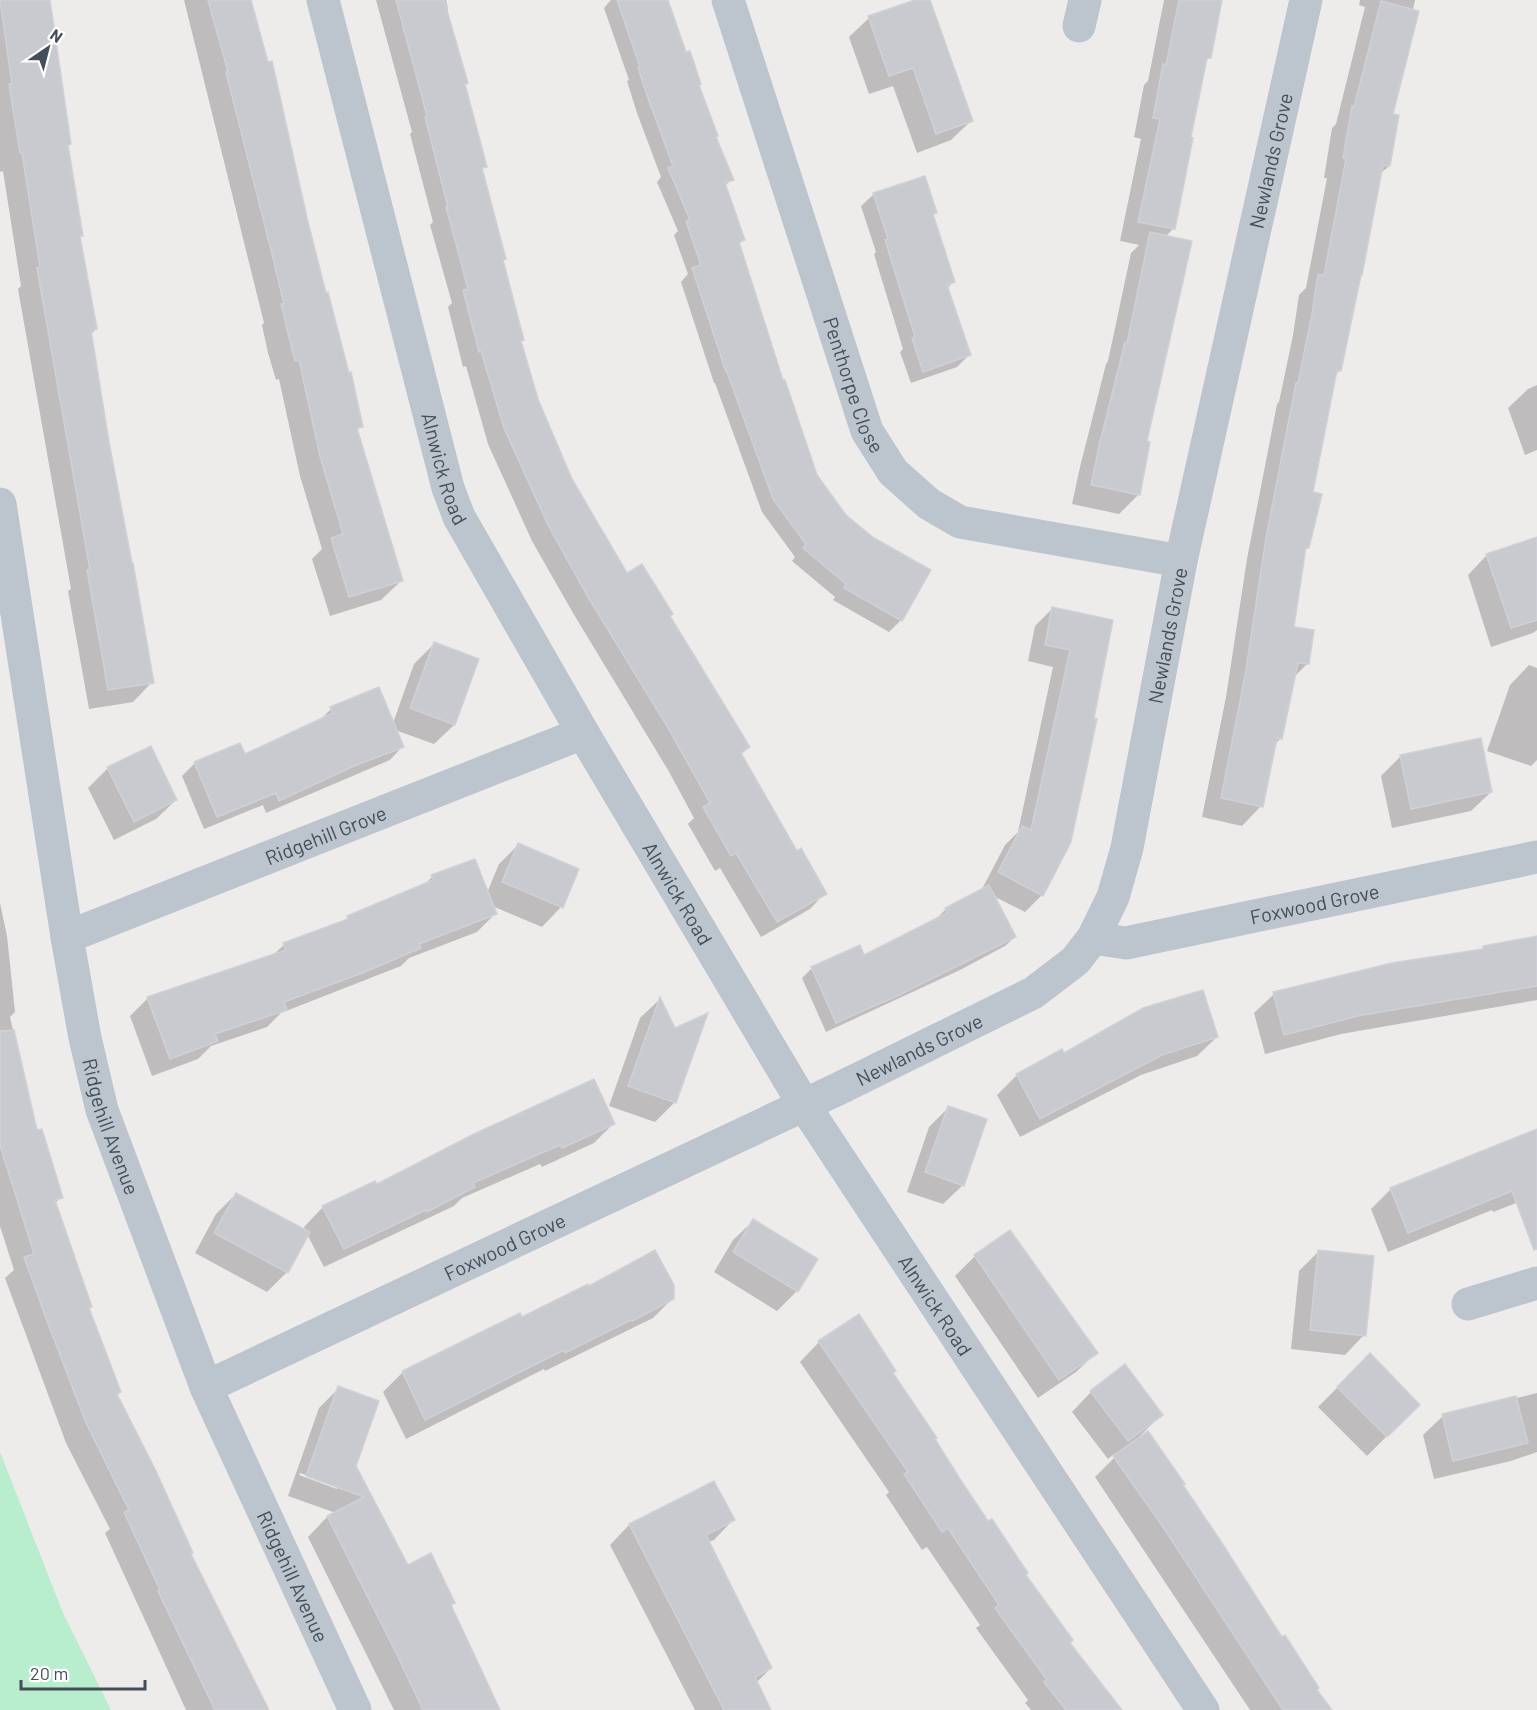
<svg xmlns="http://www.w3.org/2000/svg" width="1537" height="1710" viewBox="0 0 1537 1710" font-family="Barlow,sans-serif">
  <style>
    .green { fill: #b8edcd }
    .shadow { fill: #0003; fill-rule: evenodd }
    .building { fill: #c8cad0; stroke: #cfd1d7; stroke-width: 1.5 }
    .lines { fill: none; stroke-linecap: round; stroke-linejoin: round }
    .street { stroke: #bcc5ce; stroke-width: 33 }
    .labels { text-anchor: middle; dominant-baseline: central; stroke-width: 5; stroke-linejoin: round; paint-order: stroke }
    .street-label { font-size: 20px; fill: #444e58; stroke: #fff }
  </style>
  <rect width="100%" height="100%" fill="#eeebeb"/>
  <path class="green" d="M0 1452 63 1613 111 1710H0Z"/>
  <g class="shadow">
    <path d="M0 0H48L70 144 67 146 81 235 79 238 96 329 90 335 107 442 152 682 133 702 89 709 68 591 71 589 18 289 21 286 3 171 0 172Z"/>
    <path d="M184 0H249L361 426 356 431 401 581 381 600 330 616 312 559 322 549 300 476 279 379 276 380 268 353 262 325 264 323Z"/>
    <path d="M376 0H446L448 9 446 12 485 166 481 171 520 342 536 400 571 479 626 576 668 617 748 747 741 755 797 853 825 893 810 909 761 937 720 868 715 871 688 824 694 818 668 770 573 613 532 541 488 444 466 366 463 367 448 307 452 303 430 225 433 222 410 134 412 132Z"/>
    <path d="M611 0H667L715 137 732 179 725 186 743 240 738 245 782 382 816 476 901 620 889 632 833 600 835 597 792 561 795 557 762 512 715 383H714L681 282 688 274 674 235 678 231 657 182 661 177 637 113 627 81 629 80 604 8Z"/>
    <path d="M920 0H929L971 121 951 140 917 153 893 86 869 94 849 37 869 18Z"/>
    <path d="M1164 0H1220L1209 58 1204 63 1173 229 1165 237 1138 495 1119 514 1072 504 1080 467 1106 364 1108 361 1131 253 1139 245 1120 241 1141 139 1134 137 1144 85 1148 81Z"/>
    <path d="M1360 0H1415L1391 115 1389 166 1380 174 1340 370 1335 375 1312 493 1308 547 1304 552 1292 628 1307 664 1294 677 1281 738 1274 745 1261 806 1242 826 1202 817 1226 697 1247 559 1277 404 1279 402 1293 335 1299 295 1306 288 1327 178H1324L1332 128 1336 124 1365 7 1359 5Z"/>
    <path d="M874 194 932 215 953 282 947 289 969 355 957 367 911 383 900 352 903 349 874 254 876 252 861 206Z"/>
    <path d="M1537 385V450L1525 455 1508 408 1528 389Z"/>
    <path d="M1537 551V630L1533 633 1491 647 1468 575 1487 555Z"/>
    <path d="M1052 609 1112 621 1042 895 1025 912 993 896 1015 937 1005 946 960 970 826 1032 802 978 812 968 864 957 936 919 946 909 981 891 1005 845 1018 832 1053 667 1028 661 1035 626Z"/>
    <path d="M434 644 454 725 434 744 395 730 402 747 390 760 266 813 263 805 204 829 182 776 195 763 244 756 318 722 331 709 393 723 414 664Z"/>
    <path d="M1529 665 1537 668V760L1531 766 1487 751 1510 685Z"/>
    <path d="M1401 756 1491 792 1471 811 1392 828 1381 776Z"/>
    <path d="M108 768 176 800 156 819 114 840 88 788Z"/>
    <path d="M518 845 561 907 542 927 492 906 495 914 477 932 409 958 401 966 281 1013 267 1027 211 1046 198 1059 152 1076 130 1016 148 998 273 955 284 945 343 923 348 917 423 886 432 877 487 893 499 864Z"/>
    <path d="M0 903 7 936 15 1012 10 1017 36 1132 61 1197 55 1203 88 1309 119 1392 116 1395 190 1554 266 1710H186L105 1533 110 1529 66 1443 5 1278 14 1270 0 1226Z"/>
    <path d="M1537 937V1000L1341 1034 1265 1054 1254 1013 1274 994 1480 951 1483 948Z"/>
    <path d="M659 1000 675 1102 655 1122 609 1106 640 1018Z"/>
    <path d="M1217 1037 1197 1056 1141 1075 1020 1137 997 1095 1017 1075 1063 1055Z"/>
    <path d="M948 1108 963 1185 943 1204 907 1192 929 1127Z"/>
    <path d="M613 1124 594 1143 542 1167 540 1164 462 1198 454 1206 324 1267 307 1234 287 1272 267 1292 195 1253 216 1214 236 1194 305 1231 304 1227 323 1207 376 1186Z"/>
    <path d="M1537 1131V1195L1493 1212 1492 1210 1388 1252 1371 1209 1391 1189Z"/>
    <path d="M753 1221 797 1291 777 1311 714 1272 733 1240Z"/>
    <path d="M1010 1232 1096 1353 1076 1372 1038 1398 955 1276 975 1256Z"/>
    <path d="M1319 1251 1364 1335 1345 1355 1291 1349 1299 1271Z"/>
    <path d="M673 1298 653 1318 545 1371 544 1369 406 1439 383 1392 402 1373 519 1315 521 1319Z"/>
    <path d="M819 1342 892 1373 933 1440 1114 1710H1031L1025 1703 1028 1700 976 1628 980 1625 927 1547 922 1550 886 1495 889 1492 800 1362Z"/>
    <path d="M1370 1355 1418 1405 1367 1456 1318 1407Z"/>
    <path d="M339 1388 354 1466 407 1567 450 1606 498 1710H394L308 1537 327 1517 336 1513 288 1496 319 1408ZM300 1473 337 1486V1489L299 1475Z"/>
    <path d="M1091 1392 1161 1415 1137 1439 1181 1486 1315 1690 1330 1710H1250L1095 1477 1116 1456 1114 1454 1108 1459 1072 1412Z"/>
    <path d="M1537 1393V1452L1511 1461 1434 1479 1423 1435 1443 1416Z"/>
    <path d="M733 1520 714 1540 708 1542 771 1668 756 1683 769 1710H695L610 1545 629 1525Z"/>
  </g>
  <g class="building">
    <path d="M0 0H50L71 144 68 145 83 236H80L97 329 91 330 109 442 132 563H133L154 683 108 690 87 570H90L37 268 40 267 22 153H20L9 84H12Z"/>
    <path d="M208 0H251L268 62 272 61 308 222 326 293 328 292 349 373 351 372 363 427 357 428 403 581 349 597 331 538 343 534 320 456 299 360 295 361 288 333 281 304H284L273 258 226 72H228Z"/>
    <path d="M396 0H444L468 83 465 84 487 167 482 168 506 259 503 260 524 340 521 341 538 399 572 479 627 573 642 564 673 614 670 616 750 747 741 753 797 851 801 848 827 894 777 922 736 853 731 856 703 807 710 803 667 726 588 597 548 525 504 428 481 351 479 352 463 290 468 289 446 207H448L425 117 427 116Z"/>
    <path d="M617 0H668L686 52 690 51 701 84 699 85 718 136 716 137 734 180 725 183 745 240 739 242 783 380H785L817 475 846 515 874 538 931 570 902 621 844 588 846 584 803 548 806 544 773 499 727 372H726L692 268 701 265 686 221 690 220 668 168 673 166 649 101 638 68 640 67Z"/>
    <path d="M915 0H930L973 121 936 134 913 68 889 76 868 16Z"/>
    <path d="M1179 0H1222L1211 58H1207L1191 137 1193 138 1175 229 1138 222 1160 119 1153 118 1163 64 1166 65Z"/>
    <path d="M1381 1 1419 11 1393 114 1399 115 1390 166 1383 165 1362 275H1361L1341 371 1337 370 1313 492 1322 494 1309 548 1306 547 1294 627 1314 630 1309 664 1298 663 1282 739 1277 738 1263 807 1221 798 1245 676 1266 538 1296 383H1298L1312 314 1318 274 1324 275 1346 159 1343 158 1352 106 1354 107Z"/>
    <path d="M925 176 937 213 933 214 955 282 947 285 971 355 923 372 912 338 915 337 885 240 888 239 873 193Z"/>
    <path d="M1150 232 1192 241 1147 441 1150 442 1140 495 1091 485 1099 446 1125 342 1127 343Z"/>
    <path d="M1537 537V620L1511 628 1486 554Z"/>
    <path d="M1052 607 1113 620 1094 718 1097 719 1071 842 1043 896 998 872 1022 826 1031 830 1070 650 1045 645Z"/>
    <path d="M434 642 479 659 455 725 410 708Z"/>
    <path d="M379 687 404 747 354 766 279 801 276 793 217 817 194 762 240 743 245 754 333 713 330 707Z"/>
    <path d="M1481 738 1492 792 1411 809 1400 755Z"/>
    <path d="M151 746 177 800 134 822 107 767Z"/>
    <path d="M518 843 579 869 563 908 502 882Z"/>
    <path d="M475 859 497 914 419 944 421 948 365 972 284 1002 287 1010 215 1034 218 1041 170 1059 147 997 286 950 283 943 348 919 347 916 433 880 431 875Z"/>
    <path d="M989 885 1016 937 899 995 836 1023 811 967 860 945 864 955 947 913 945 908Z"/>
    <path d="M1537 936V986L1362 1015 1284 1035 1273 992 1392 963 1483 949V946Z"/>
    <path d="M1203 990 1218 1037 1162 1055 1040 1119 1016 1074 1062 1049 1064 1053 1143 1008Z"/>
    <path d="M660 997 675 1028 708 1013 676 1103 628 1086Z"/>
    <path d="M14 1030 37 1130 42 1129 63 1198 55 1200 92 1307 89 1308 121 1392 117 1394 156 1471 193 1553 191 1554 269 1710H215L158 1591 160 1590 124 1512 129 1510 86 1423 47 1321 24 1257 34 1254 0 1145V1031Z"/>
    <path d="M594 1079 615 1124 562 1148 560 1145 473 1183 475 1187 427 1212 426 1210 344 1249 322 1206 375 1181 377 1184 474 1134Z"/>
    <path d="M948 1106 987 1119 964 1186 925 1172Z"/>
    <path d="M1537 1129V1249L1534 1250 1512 1191 1408 1233 1390 1188Z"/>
    <path d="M236 1193 310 1232 288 1273 214 1233Z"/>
    <path d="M753 1219 818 1259 798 1292 733 1252Z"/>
    <path d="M1010 1230 1098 1353 1059 1380 974 1255Z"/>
    <path d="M655 1250 674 1285V1299L632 1321 631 1320 565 1353 564 1350 425 1420 402 1371 520 1313 522 1317 588 1284 589 1286Z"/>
    <path d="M1318 1250 1374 1256 1366 1336 1310 1330Z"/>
    <path d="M859 1314 896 1371 893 1373 937 1438 935 1439 960 1479 988 1521 992 1519 1028 1573 1026 1575 1073 1640 1070 1643 1122 1710H1066L1044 1682 1047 1680 995 1608 999 1605 948 1528 942 1532 904 1474 908 1472 818 1341Z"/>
    <path d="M1370 1353 1420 1405 1387 1437 1337 1387Z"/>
    <path d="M1125 1364 1163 1415 1128 1441 1090 1391Z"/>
    <path d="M338 1386 379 1401 356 1466 408 1565 431 1553 455 1603 451 1605 500 1710H423L397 1655 327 1516 364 1497 306 1476Z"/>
    <path d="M1516 1396 1528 1443 1453 1461 1442 1414Z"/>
    <path d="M1148 1431 1185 1484 1183 1485 1220 1540 1282 1637 1285 1635 1319 1688 1317 1690 1332 1710H1283L1163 1527 1113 1456Z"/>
    <path d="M714 1481 735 1520 706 1535 772 1668 755 1677 771 1710H724L629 1524Z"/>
  </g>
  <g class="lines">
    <g class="street">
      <path id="s1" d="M323 0 448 488 459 517 583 733 804 1105 1203 1710"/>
      <path id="s2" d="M728 0 867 431 893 472 929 504 960 522 1181 561"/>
      <path d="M1079 26 1085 0"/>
      <path id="s3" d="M0 504 67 937 85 1038 102 1110 206 1387 355 1710"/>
      <path id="s4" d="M67 937 583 733"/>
      <path id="s5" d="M1093 938 1126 943 1537 857"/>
      <path d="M1468 1304 1537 1283"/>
      <path id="s6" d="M206 1387 838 1089 1033 993 1075 961 1093 938 1113 897 1127 848 1181 561 1306 0"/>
    </g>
  </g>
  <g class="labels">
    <g class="street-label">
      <text stroke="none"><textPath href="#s6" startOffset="1797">Newlands Grove</textPath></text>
      <text stroke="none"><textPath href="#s2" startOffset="405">Penthorpe Close</textPath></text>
      <text stroke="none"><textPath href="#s1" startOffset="484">Alnwick Road</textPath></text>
      <text stroke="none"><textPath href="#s6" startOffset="1311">Newlands Grove</textPath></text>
      <text stroke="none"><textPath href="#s4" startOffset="278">Ridgehill Grove</textPath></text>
      <text stroke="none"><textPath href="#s1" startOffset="970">Alnwick Road</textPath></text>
      <text stroke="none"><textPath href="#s5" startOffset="226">Foxwood Grove</textPath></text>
      <text stroke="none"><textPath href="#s6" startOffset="789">Newlands Grove</textPath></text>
      <text stroke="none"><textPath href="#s3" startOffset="633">Ridgehill Avenue</textPath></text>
      <text stroke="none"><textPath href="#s6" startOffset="330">Foxwood Grove</textPath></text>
      <text stroke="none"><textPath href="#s1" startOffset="1456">Alnwick Road</textPath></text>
      <text stroke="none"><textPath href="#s3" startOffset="1119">Ridgehill Avenue</textPath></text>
    </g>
  </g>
  <g transform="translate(48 48) rotate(35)" stroke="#ffffff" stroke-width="4.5" paint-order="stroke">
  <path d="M0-4.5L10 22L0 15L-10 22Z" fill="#444e58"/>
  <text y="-9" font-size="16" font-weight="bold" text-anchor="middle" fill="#444e58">N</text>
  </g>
  <path d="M21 1680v9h124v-9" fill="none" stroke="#444e58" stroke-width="3"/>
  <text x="30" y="1680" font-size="18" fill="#444e58" stroke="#ffffff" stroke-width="4.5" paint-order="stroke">20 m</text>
</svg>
